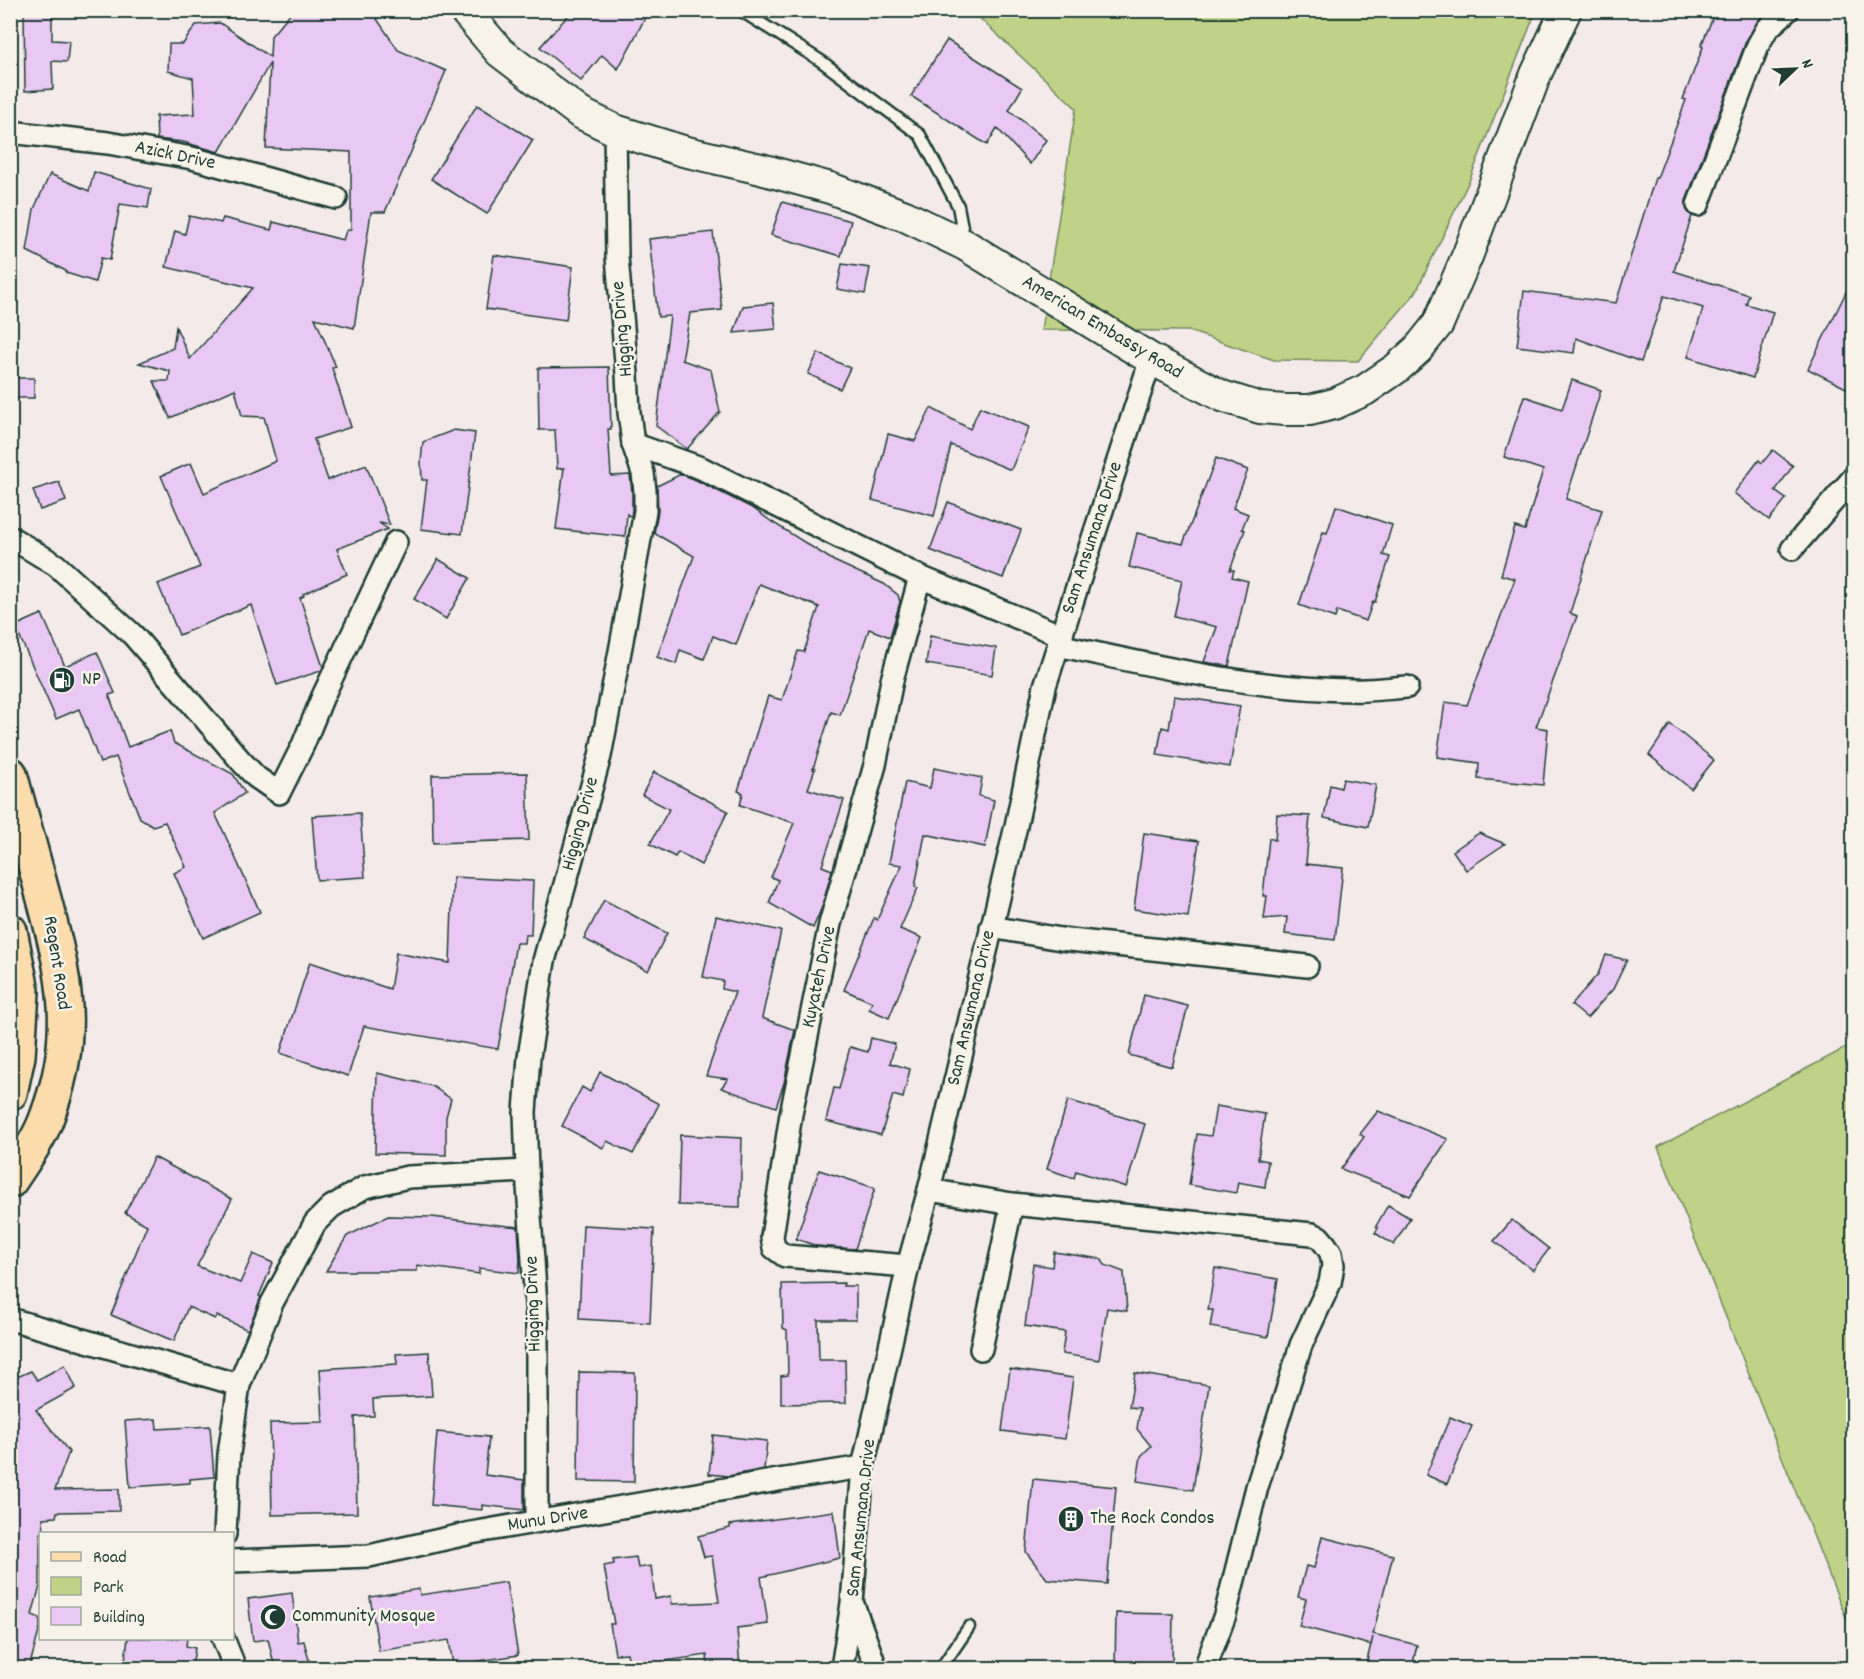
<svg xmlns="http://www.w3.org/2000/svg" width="1864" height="1679" viewBox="0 0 1864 1679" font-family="Dekko,sans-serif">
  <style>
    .green { fill: #c0d287; stroke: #70885e; stroke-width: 1.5 }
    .building { fill: #e9c8f4; stroke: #1f3d34; stroke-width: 1.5 }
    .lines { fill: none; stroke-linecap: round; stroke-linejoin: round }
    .lane-casing { stroke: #1f3d34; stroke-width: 15 }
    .street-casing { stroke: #1f3d34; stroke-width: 26 }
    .secondary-casing { stroke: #1f3d34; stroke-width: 34 }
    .primary-casing { stroke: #1f3d34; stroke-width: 38 }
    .lane { stroke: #f7f3e8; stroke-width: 10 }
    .street { stroke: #f7f3e8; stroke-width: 21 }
    .secondary { stroke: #f7f3e8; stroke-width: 30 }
    .primary { stroke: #fcdcac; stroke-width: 33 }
    .labels { text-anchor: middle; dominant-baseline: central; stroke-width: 5; stroke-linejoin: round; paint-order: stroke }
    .street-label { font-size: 20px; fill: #1f3d34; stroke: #f7f3e8 }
    .poi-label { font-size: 20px; fill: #1f3d34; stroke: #f7f3e8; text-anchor: start }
  </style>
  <rect width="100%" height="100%" fill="#f4eaea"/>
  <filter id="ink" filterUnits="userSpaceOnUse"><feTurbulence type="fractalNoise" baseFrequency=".0167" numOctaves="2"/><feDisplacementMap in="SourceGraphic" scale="12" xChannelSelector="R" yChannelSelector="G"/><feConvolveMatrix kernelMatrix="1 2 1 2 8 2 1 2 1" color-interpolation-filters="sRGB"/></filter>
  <g filter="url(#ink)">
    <g class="green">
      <path d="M972 11H1536L1470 179 1416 292 1358 361 1274 360 1189 331 1041 330 1076 108Z"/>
      <path d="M1853 1044V1635L1658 1147Z"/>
    </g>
    <g class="building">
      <path d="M24 10H52V40L69 41 67 62 52 61 53 89 25 91Z"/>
      <path d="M293 10H371L398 50 446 71 385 212H371L354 328 315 318 336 367 332 368 351 427 314 439 328 480 366 465 390 525 379 523 388 529 337 549 347 574 303 594 304 596 300 598 323 667 321 671 277 685 251 605 179 635 158 584 200 567 161 476 191 463 204 493 276 461 264 417 242 416 235 389 170 418 154 381H169L170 371 139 363 173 348 176 327 190 359 253 288 166 267 175 231 185 234 189 216 221 223 223 218 271 230 273 222 343 240 346 231 351 229V152L266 148 270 63 219 152 183 142 157 139 156 116 195 114 193 78 168 71 169 44H183L196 25 220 23 270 57 271 36Z"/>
      <path d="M573 10H631L645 18 618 69 602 55 581 81 540 47Z"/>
      <path d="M1716 10H1748L1761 16 1746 41 1686 201V208L1692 216 1674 271 1749 295 1746 304 1773 312 1753 378 1688 357 1703 308 1664 296 1641 362 1576 338 1574 353 1517 346 1524 291 1616 303 1655 178H1657L1686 100 1683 99 1703 47 1701 46Z"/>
      <path d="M947 40 1022 88 1009 110 1046 140 1030 164 997 128 987 145 911 96Z"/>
      <path d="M477 105 533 140 487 214 431 179Z"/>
      <path d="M94 172 151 189 148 208 120 204 110 260 101 258 95 282 66 273V271L27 251 34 209 50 174 89 191Z"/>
      <path d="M782 202 851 221 841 256 771 235Z"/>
      <path d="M713 232 722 310 690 313 682 360 711 370 720 412 687 449 656 426 670 316 658 317 649 239Z"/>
      <path d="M494 255 573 267 566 320 486 309Z"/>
      <path d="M842 264 870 268 865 294 837 289Z"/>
      <path d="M1854 276V392L1808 369Z"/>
      <path d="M773 303 776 329 734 333 743 306Z"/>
      <path d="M818 353 850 368 840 389 808 374Z"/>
      <path d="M609 367 611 429H608L611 476 630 475 632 492V510L631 517 627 514 625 537 556 529 564 468 557 469 555 430H539L538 368Z"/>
      <rect x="10" y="378" width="24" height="20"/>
      <path d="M1572 380 1601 390 1566 499 1602 510 1570 613 1577 616 1536 727 1548 729 1543 785 1478 779 1479 763 1437 757 1445 702 1467 705 1515 579 1501 575 1515 527 1525 530 1543 470 1504 457 1524 396 1562 409Z"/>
      <path d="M980 407 1029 427 1011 470 951 445 934 516 872 500 888 434 915 441 931 408 970 429Z"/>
      <path d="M454 430 475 433 462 534 421 529 427 480H422L421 461 423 442Z"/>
      <path d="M1773 450 1793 466 1775 491 1786 499 1769 520 1734 493 1759 460 1762 463Z"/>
      <path d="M1216 458 1248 470 1233 508 1248 514 1242 529 1245 530 1230 570H1234L1232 577 1248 581 1229 666 1204 662 1217 627 1174 616 1182 580 1129 567 1137 533 1183 544Z"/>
      <path d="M681 474 696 480 754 509 772 522 834 561 884 584 898 595 900 602 890 637 869 629 840 715 831 712 813 769H815L808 789 844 800 822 866 832 870 822 907 813 928 769 903 778 880 771 877 794 823 740 805 743 793 738 791 768 696 782 700 798 651 804 652 819 607 759 584 736 645 713 636 704 659 680 650 676 664 657 657 694 556 654 533 658 511 657 486Z"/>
      <path d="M59 482 66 501 40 510 33 490Z"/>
      <path d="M948 502 1021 530 1003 578 930 550Z"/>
      <path d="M1336 506 1392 525 1383 555 1390 557 1375 602 1373 601 1366 621 1337 611 1335 618 1299 605 1323 532 1327 533Z"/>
      <path d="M438 559 470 578 446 619 414 599Z"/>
      <path d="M42 614 65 666 97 652 115 693 109 695 128 747 170 731 174 743 233 774 245 793 215 813 260 912 203 938 174 873 186 867 165 822 153 826 140 818 116 757 100 763 79 709 56 719 15 626Z"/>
      <path d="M930 636 996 648 992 675 926 664Z"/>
      <path d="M1174 696 1240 706 1230 767 1157 755 1162 727 1169 729Z"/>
      <path d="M1670 724 1714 760 1691 789 1649 755Z"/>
      <path d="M934 768 982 778 979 796 994 800 985 847 925 834 915 887 918 888 900 929 922 938 889 1018 869 1009 872 1002 844 990 874 918 877 920 902 865 889 863 905 782 930 788Z"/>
      <path d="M654 772 728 811 701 865 678 852 675 857 650 844 669 809 642 795Z"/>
      <path d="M527 773 529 840 433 843 432 775Z"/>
      <path d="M1343 779 1376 785 1368 827 1324 818 1330 785 1341 788Z"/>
      <path d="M360 813 365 877 317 880 312 816Z"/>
      <path d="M1277 814 1310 816 1306 864 1343 868 1335 940 1285 934 1287 917 1264 919 1267 896H1263L1269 838 1275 840Z"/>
      <path d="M1144 833 1199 841 1188 917 1134 909Z"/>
      <path d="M1479 833 1505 844 1466 870 1453 851Z"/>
      <path d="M453 877 533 881 531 935H525L524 943H516L498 1049 364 1026 348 1076 280 1053 310 962 390 989 396 953 450 963Z"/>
      <path d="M604 900 667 933 648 971 584 939Z"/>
      <path d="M716 916 781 931 762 1018 795 1030 784 1083 776 1107 721 1088 728 1079 706 1076 735 992 722 989 723 981 703 977Z"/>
      <path d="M1606 955 1627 960 1613 989 1587 1018 1571 1005 1598 974Z"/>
      <path d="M1144 995 1188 1006 1172 1067 1129 1055Z"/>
      <path d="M871 1038 895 1044 890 1063 910 1069 903 1098 893 1095 881 1135 826 1121 834 1088 839 1089 850 1047 868 1052Z"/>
      <path d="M600 1072 659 1104 633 1154 607 1141 603 1148 562 1126 582 1087 590 1092Z"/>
      <path d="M377 1073 432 1086 451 1099 446 1117V1155L375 1153Z"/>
      <path d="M1068 1100 1145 1124 1126 1187 1076 1171 1074 1178 1047 1169Z"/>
      <path d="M1216 1106 1265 1114 1258 1159 1268 1161 1265 1187 1238 1182 1236 1193 1189 1185 1197 1134 1211 1136Z"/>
      <path d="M1378 1111 1448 1139 1410 1196 1341 1169 1364 1137 1360 1134Z"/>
      <path d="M680 1135 742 1138 740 1207 678 1205Z"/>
      <path d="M154 1157 232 1199 197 1266 240 1283 253 1254 273 1263 259 1296 261 1297 248 1330 217 1316 215 1319 188 1307 174 1341 111 1315 147 1225 125 1213Z"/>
      <path d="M819 1170 875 1188 855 1249 817 1246 796 1239Z"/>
      <path d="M1388 1205 1410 1218 1394 1245 1375 1233 1378 1228 1376 1226Z"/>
      <path d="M388 1216 432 1217 518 1227 520 1260 519 1273 479 1268V1274L417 1265V1271H326L347 1236Z"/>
      <path d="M1512 1220 1549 1249 1533 1270 1494 1241Z"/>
      <path d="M583 1225 654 1229 650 1323 579 1319Z"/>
      <path d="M1054 1252 1101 1259 1105 1265 1124 1272 1127 1311 1107 1308 1099 1360 1062 1354 1065 1332 1025 1326 1033 1264 1052 1267Z"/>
      <path d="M1215 1268 1278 1279 1268 1337 1210 1327 1213 1310H1208Z"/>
      <path d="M844 1283 843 1286H856V1320H818L819 1360H845L846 1403 781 1404V1376L788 1375 787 1330 783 1328 782 1284Z"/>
      <path d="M429 1352 432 1396 373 1399 374 1416 355 1417 357 1513 272 1515 270 1423 323 1422 320 1369 397 1364 396 1354Z"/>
      <path d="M65 1365 76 1388 36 1410 69 1452 55 1490 119 1489V1511L57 1512 56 1517 43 1518 44 1533H40V1586L32 1615 40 1618V1628L29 1668H10V1380L31 1371 37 1380Z"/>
      <path d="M1010 1369 1073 1378 1065 1439 1002 1431Z"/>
      <path d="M579 1372 635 1373 634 1482 578 1481Z"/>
      <path d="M1135 1373 1209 1385 1193 1490 1137 1481 1141 1456 1151 1446 1137 1429 1140 1408 1129 1407Z"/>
      <path d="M1450 1417 1472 1426 1447 1484 1426 1475Z"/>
      <path d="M156 1419 157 1429 210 1426 214 1477 190 1479V1483L130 1487 125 1421Z"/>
      <path d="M437 1432 489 1437 485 1475 524 1480V1510L482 1505V1510L431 1505Z"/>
      <path d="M713 1435 767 1441 764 1469 729 1476 709 1474Z"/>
      <path d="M1033 1479 1116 1487 1107 1584 1047 1579 1026 1552Z"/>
      <path d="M834 1511 840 1558 761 1577 768 1624 737 1628 740 1668H708L707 1655 630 1666 627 1653 615 1654 610 1624H614L604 1566 614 1564 613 1560 636 1557 638 1568 651 1566 655 1599 671 1596 672 1604 719 1602 712 1556 704 1557 698 1536 730 1528V1525Z"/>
      <path d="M1322 1537 1393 1555 1373 1634 1417 1645 1412 1668H1365L1373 1637 1371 1645 1299 1626 1306 1599 1298 1597 1306 1566 1314 1568Z"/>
      <path d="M506 1582 518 1655 453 1665 449 1640 379 1651 370 1597 419 1589 420 1595Z"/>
      <path d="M292 1593 298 1642 304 1641 311 1668H275L268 1639 253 1641 248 1599Z"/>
      <path d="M1116 1613 1173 1614 1172 1668H1115Z"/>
      <path d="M128 1638H187L186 1646 195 1648 192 1668H124Z"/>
    </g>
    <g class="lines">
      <defs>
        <g id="lane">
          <path d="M740 10 821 61 920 135 958 206 964 238"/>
          <path d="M941 1668 969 1627"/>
        </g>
        <g id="street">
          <path d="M10 132 108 143 192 158 336 198"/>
          <path d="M1698 205 1758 45 1767 29 1788 10"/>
          <path d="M633 444 701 468 920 577 1062 636"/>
          <path d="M10 537 56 565 133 635 241 761 256 777 279 793 303 745 323 696 396 542"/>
          <path d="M1792 549 1854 477"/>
          <path d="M1058 645C1155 666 1252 689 1352 690 1370 691 1389 688 1407 687"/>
          <path d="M991 927 1061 939 1307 966"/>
          <path d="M929 1190 1012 1204 1312 1234 1319 1237 1325 1244 1331 1253 1333 1265 1330 1283 1301 1345 1257 1487 1225 1615 1205 1668"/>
          <path d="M908 1266 785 1256 774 1248 772 1237 791 1114 830 924 875 765 892 680 920 577"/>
          <path d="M10 1319 239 1385"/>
          <path d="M981 1349 1012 1204"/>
          <path d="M537 1521V1320L527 1171 525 1112 529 1057 544 961 600 756 621 646 645 511V491L643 473 633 444 629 412 627 374 617 257 615 130"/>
          <path d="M225 1534 229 1454 239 1385 272 1303 315 1223 331 1207 365 1187 408 1177 527 1171"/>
          <path d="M232 1561 369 1556 471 1533 778 1480 863 1467"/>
          <path d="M854 1607 876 1668"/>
          <path d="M223 1638 235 1668"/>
          <path d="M842 1668 852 1603 863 1467 908 1266 929 1190 1016 826 1045 686 1151 359"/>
        </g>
        <path id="secondary" d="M464 10 500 52 580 113 615 130 683 151 761 169 830 188 905 216 965 245 1151 359 1222 396 1260 408 1285 410H1310L1334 404 1365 390 1397 368 1418 349 1438 324 1468 254 1536 74 1566 10"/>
        <g id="primary">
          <path d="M10 774C20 811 30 847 40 884 53 933 68 982 65 1033 64 1062 57 1090 47 1117 39 1140 23 1161 10 1181"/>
          <path d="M10 931 22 991 18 1056 10 1093"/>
        </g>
      </defs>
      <use href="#lane" class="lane-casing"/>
      <use href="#street" class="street-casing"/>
      <use href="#secondary" class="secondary-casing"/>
      <use href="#primary" class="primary-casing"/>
      <use href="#lane" class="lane"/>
      <use href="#street" class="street"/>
      <use href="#secondary" class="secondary"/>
      <use href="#primary" class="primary"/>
    </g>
  </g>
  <defs>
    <symbol id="fuel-disc" viewBox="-11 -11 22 22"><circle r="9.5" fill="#1f3d34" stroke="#f7f3e8"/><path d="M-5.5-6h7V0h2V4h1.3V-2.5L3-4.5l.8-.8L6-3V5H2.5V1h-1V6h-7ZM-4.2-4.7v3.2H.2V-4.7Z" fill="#fff"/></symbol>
    <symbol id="building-disc" viewBox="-11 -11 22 22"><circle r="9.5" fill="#1f3d34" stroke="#f7f3e8"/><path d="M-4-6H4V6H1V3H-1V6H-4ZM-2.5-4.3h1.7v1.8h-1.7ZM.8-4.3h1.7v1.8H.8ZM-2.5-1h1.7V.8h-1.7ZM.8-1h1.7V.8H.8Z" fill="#fff"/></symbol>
    <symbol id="mosque-disc" viewBox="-11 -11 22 22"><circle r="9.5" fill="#1f3d34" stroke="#f7f3e8"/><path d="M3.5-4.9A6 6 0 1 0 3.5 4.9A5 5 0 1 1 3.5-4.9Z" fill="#fff"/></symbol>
  </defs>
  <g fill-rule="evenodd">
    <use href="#fuel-disc" x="47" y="665" width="30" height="30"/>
    <use href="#building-disc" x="1056" y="1504" width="30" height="30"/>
    <use href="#mosque-disc" x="258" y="1602" width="30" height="30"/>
  </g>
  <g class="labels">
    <g class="street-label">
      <text transform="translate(175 156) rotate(12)">Azick Drive</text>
      <text transform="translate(1102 328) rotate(31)">American Embassy Road</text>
      <text transform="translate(623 329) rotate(-95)">Higging Drive</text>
      <text transform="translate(1093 538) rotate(-72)">Sam Ansumana Drive</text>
      <text transform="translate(581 824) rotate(-75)">Higging Drive</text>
      <text transform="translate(56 963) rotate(81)">Regent Road</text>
      <text transform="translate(820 977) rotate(-78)">Kuyateh Drive</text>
      <text transform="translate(972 1008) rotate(-77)">Sam Ansumana Drive</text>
      <text transform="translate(534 1304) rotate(-92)">Higging Drive</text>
      <text transform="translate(862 1518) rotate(-84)">Sam Ansumana Drive</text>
      <text transform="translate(548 1520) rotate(-9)">Munu Drive</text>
    </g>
    <g class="poi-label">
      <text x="82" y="680">NP</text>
      <text x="1090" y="1519">The Rock Condos</text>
      <text x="292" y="1617">Community Mosque</text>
    </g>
  </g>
  <rect width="1864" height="1679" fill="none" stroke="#f7f3e8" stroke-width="36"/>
  <rect x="18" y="18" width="1828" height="1643" fill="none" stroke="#1f3d34" stroke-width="2" filter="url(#ink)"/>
  <rect x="39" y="1532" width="195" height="108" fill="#f7f3e8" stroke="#a1aaa0" stroke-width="1.5"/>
  <rect x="51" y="1552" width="30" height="9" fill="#fcdcac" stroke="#a1aaa0" stroke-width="1.5"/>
  <text x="93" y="1562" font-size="18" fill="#1f3d34">Road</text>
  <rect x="51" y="1577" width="30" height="18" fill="#c0d287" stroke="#a1aaa0" stroke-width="1.5"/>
  <text x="93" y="1592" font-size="18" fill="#1f3d34">Park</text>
  <rect x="51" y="1607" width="30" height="18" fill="#e9c8f4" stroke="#a1aaa0" stroke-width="1.5"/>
  <text x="93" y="1622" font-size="18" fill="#1f3d34">Building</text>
  <g transform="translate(1795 69) rotate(67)" stroke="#f7f3e8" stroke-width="4.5" paint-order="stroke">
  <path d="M0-4.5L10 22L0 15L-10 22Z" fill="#1f3d34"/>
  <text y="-9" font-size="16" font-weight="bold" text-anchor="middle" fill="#1f3d34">N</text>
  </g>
</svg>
